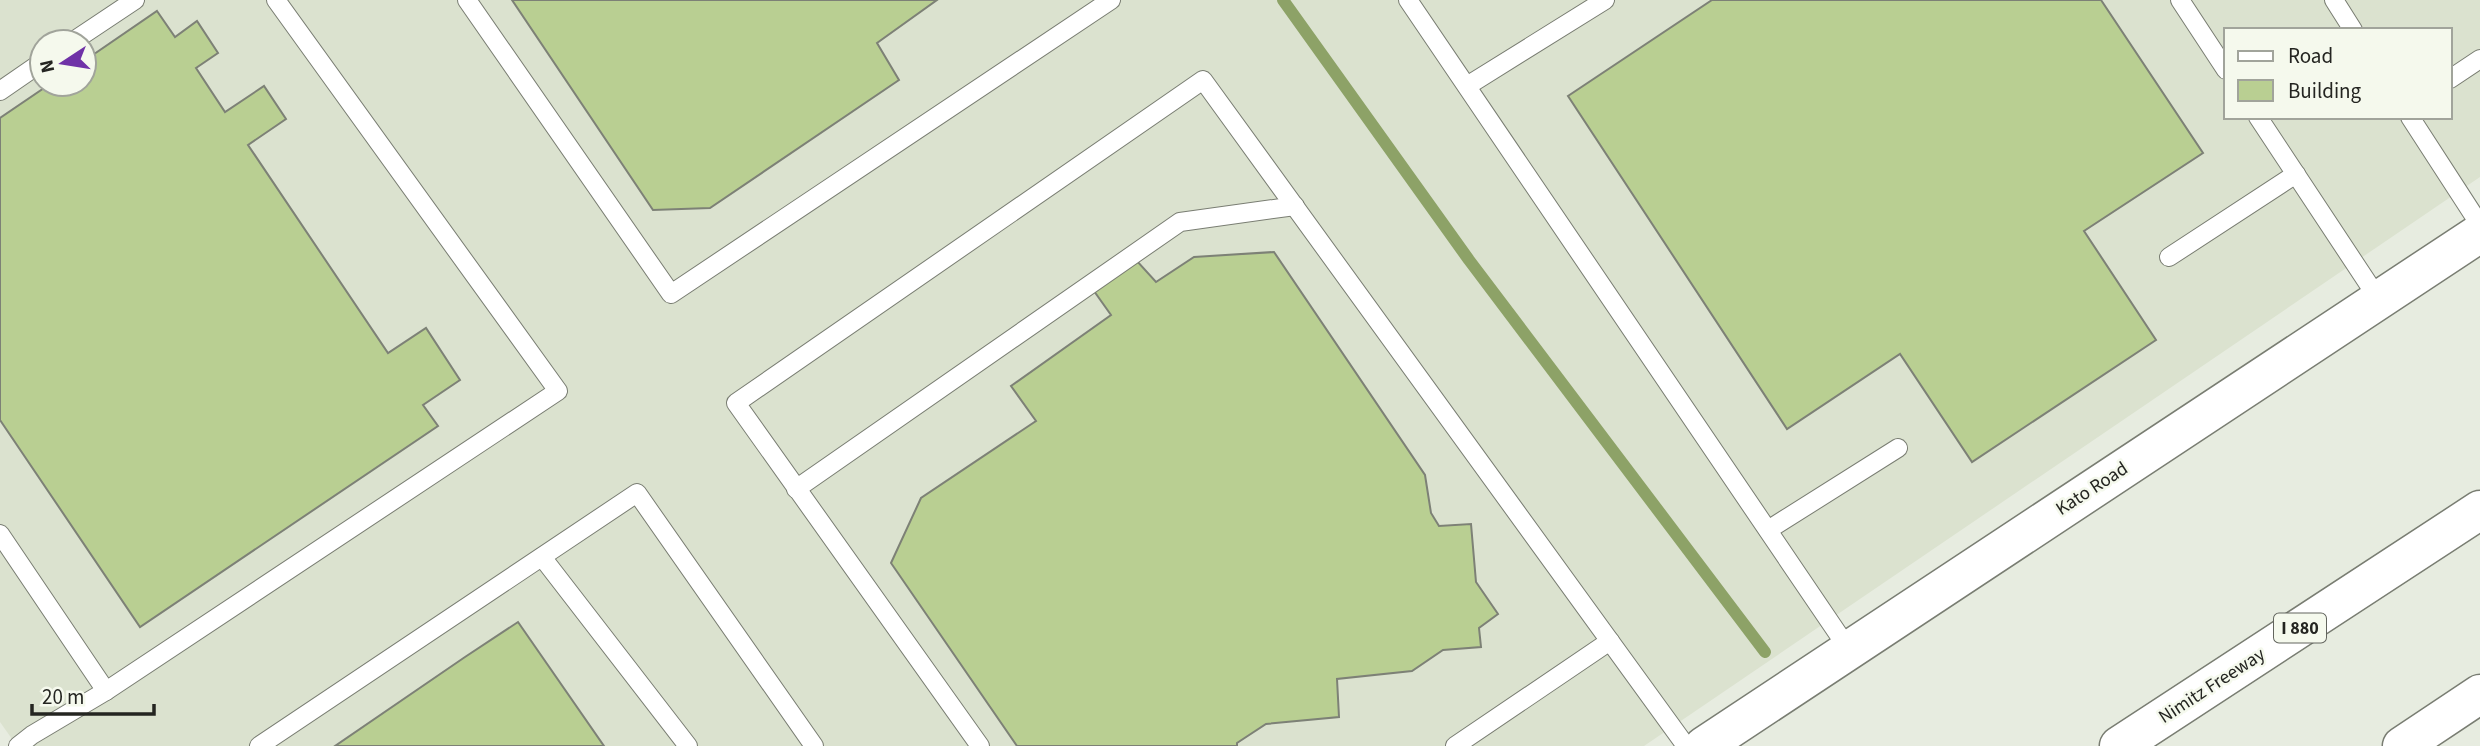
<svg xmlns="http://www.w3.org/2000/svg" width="2480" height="746" viewBox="0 0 2480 746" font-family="'Source Sans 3',sans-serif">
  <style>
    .built { fill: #dbe2cf; fill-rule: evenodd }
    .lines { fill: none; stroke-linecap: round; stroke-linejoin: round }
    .stream { stroke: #8da267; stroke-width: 12 }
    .building { fill: #b9cf92; stroke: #7d8176; stroke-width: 2 }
    .lane-casing { stroke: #797d72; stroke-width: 20 }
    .secondary-casing { stroke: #797d72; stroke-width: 41 }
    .highway-casing { stroke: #797d72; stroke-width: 41 }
    .lane { stroke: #fff; stroke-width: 18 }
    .secondary { stroke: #fff; stroke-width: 38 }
    .highway { stroke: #fff; stroke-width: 38 }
    .labels { text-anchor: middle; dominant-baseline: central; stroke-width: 5; stroke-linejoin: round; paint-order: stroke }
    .shield { fill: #f5f9ed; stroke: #63655e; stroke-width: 2 }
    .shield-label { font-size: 18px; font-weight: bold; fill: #242521 }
    .street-label { font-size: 19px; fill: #242521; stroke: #f5f9ed }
  </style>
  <rect width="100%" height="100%" fill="#e7ece0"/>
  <path class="built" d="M0 0H2480V177L1644 746H17L0 722ZM2226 30H2450V117H2226ZM42 42H84V84H42Z"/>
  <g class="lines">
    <path class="stream" d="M1283 0 1469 260 1765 652"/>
  </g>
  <g class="building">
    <path d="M512 0H937L877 43 899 80 710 208 653 210Z"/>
    <path d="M1712 0H2101L2203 153 2084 231 2156 340 1972 462 1900 354 1787 429 1568 96Z"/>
    <path d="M157 11 175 37 197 21 218 53 196 68 225 112 264 86 286 119 248 145 388 353 426 328 460 380 423 405 438 426 140 627 0 420V118L50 84H84V61Z"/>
    <path d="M1274 252 1425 475 1431 513 1439 526 1471 524 1476 582 1498 614 1479 628 1481 647 1443 650 1412 671 1337 679 1339 717 1266 724 1237 743V746H1017L891 563 921 498 1036 421 1011 386 1111 315 1094 291 1137 261 1156 282 1194 257Z"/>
    <path d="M518 622 604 746H335L465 657Z"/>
  </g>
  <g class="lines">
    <defs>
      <g id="lane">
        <path d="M467 0 671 294 1111 0"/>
        <path d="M1408 0 1849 650"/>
        <path d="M2180 0 2226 70"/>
        <path d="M2334 0 2353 30"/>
        <path d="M72 42 135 0"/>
        <path d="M2450 79 2480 59"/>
        <path d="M1467 86 1605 0"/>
        <path d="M0 91 42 62"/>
        <path d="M2258 117 2379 300"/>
        <path d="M2410 117 2480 225"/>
        <path d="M2169 257 2296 174"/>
        <path d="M796 489 1180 222 1295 206"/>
        <path d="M1768 530 1898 448"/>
        <path d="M0 534 106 691"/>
        <path d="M542 557 688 746"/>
        <path d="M18 746 32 735 106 691 558 391 276 0"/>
        <path d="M259 746 637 493 814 746"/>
        <path d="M980 746 736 403 1203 80 1686 746"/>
        <path d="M1455 746 1610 641"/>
      </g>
      <path id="secondary" d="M1704 746 2480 233"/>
      <g id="highway">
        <path d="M2119 746 2480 510"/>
        <path d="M2402 746 2480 694"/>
      </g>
    </defs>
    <use href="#lane" class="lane-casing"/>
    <use href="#secondary" class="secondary-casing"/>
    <use href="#highway" class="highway-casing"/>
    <use href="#lane" class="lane"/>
    <use href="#secondary" class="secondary"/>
    <use href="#highway" class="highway"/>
  </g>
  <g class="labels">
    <rect class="shield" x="2274" y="613.5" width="52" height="29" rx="5"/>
    <g class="shield-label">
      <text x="2300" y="628">I 880</text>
    </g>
    <g class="street-label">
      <text transform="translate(2092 489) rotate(-33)">Kato Road</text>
      <text transform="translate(2212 686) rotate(-33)">Nimitz Freeway</text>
    </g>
  </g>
  <rect x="2224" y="28" width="228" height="91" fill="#f5f9ed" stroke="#a1a49b" stroke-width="2"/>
  <rect x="2238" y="51" width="35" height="10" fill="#ffffff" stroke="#a1a49b" stroke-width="2"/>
  <text x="2288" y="63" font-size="21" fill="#242521">Road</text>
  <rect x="2238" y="80" width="35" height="21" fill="#b9cf92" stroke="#a1a49b" stroke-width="2"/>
  <text x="2288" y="98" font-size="21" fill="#242521">Building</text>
  <g transform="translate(63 63) rotate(258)"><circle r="33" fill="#f5f9ed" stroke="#a1a49b" stroke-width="2"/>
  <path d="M0-5L12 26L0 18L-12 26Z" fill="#6f32a7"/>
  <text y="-10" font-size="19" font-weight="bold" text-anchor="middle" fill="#242521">N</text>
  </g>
  <path d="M32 704v10h122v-10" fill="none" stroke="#242521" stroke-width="3.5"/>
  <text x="42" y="704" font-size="21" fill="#242521" stroke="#f5f9ed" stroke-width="5" paint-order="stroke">20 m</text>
</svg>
